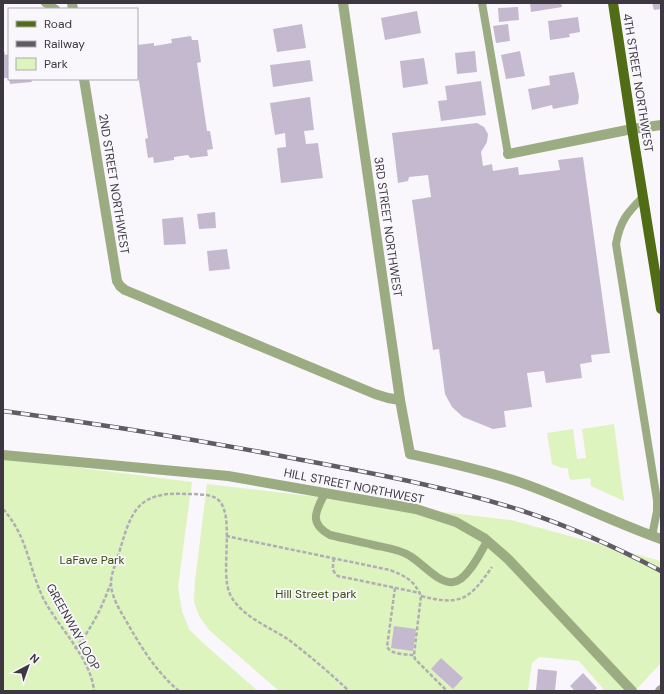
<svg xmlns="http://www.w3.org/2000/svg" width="664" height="694" viewBox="0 0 664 694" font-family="'DM Sans',sans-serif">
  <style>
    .green { fill: #ddf4be }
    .building { fill: #c5b9cf }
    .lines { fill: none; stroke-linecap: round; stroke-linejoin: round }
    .path { stroke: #b1adb4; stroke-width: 2.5; stroke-dasharray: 4 2; stroke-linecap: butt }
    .lane { stroke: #9bac83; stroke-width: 8 }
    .street { stroke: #9bac83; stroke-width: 10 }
    .primary { stroke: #506c14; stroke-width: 10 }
    .rail-casing { stroke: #605c64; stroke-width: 4.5 }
    .rail { stroke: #faf7fc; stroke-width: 3; stroke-dasharray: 9; stroke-linecap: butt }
    .labels { text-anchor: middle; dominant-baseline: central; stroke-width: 3.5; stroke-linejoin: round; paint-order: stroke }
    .street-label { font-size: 12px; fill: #3c3740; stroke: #faf7fc }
    .park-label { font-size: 12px; fill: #374a10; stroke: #faf7fc }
  </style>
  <rect width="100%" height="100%" fill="#faf7fc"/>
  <g class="green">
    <path d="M614 424 624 501 591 486 590 478 572 480 569 478 568 468H562L552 464 547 433 573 429 577 459 586 458 582 429Z"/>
    <path d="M3 458 192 482 178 587 182 611 189 629 202 642 258 691H3Z"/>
    <path d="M207 484 511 520 661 561V663L635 691H605L579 661 539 657 532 663 528 691H279L209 630 199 616 194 602 195 581Z"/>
  </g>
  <g class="building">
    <path d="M530 3H561L562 7 531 12Z"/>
    <path d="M652 3H661V9L654 10Z"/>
    <path d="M518 7 519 20 499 22 498 8Z"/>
    <path d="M417 11 421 33 385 40 381 18Z"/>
    <path d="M578 17 580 32 569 34 570 37 550 40 548 21Z"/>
    <path d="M302 24 306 48 277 52 273 29Z"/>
    <path d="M508 24 510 41 496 43 493 26Z"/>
    <path d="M191 36 192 40H198L201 62 197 63 207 131H210L213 149 207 150 208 156 190 158 188 155 174 157V160L154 163 153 157 148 158 145 139 148 138 137 69V45L154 43V46L172 43 171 39Z"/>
    <path d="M3 46 5 55 9 54V78H3Z"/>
    <path d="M475 51 477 72 457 74 455 53Z"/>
    <path d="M520 51 525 76 506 79 501 55Z"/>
    <path d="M424 58 428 84 403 88 400 61Z"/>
    <path d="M310 60 313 81 273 87 270 65Z"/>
    <path d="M574 72 579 96 578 104 553 109 552 105 532 110 528 89 550 85 549 76Z"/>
    <path d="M9 79H31L32 82 10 84Z"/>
    <path d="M481 81 486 115 441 121 438 101 447 100 445 86Z"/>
    <path d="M310 97 314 130 304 131 306 144 318 143 323 178 281 183 277 148 286 147 285 133 275 135 270 103Z"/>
    <path d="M477 123 484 127 488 134 487 142 481 152 483 166 492 164 493 171 518 167 519 175 560 170 558 160 583 157 610 353 591 355 592 362 580 364 582 378 546 383 544 371 527 373 532 407 504 411 506 427 493 429 463 417 452 407 445 394 439 349 433 350 412 200 431 197 428 175 409 177 408 181 398 183 392 133Z"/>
    <path d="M215 212 216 228 199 229 197 214Z"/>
    <path d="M183 217 186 244 164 245 162 219Z"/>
    <path d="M227 249 230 269 209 271 207 251Z"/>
    <path d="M394 626 416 629 413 651 391 648Z"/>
    <path d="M441 658 463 678 453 689 431 669Z"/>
    <path d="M538 669 557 671 555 691 536 690Z"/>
    <path d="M583 673 597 688 594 691H575L570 686Z"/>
  </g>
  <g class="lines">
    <g class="path">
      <path d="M3 509C28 537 28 566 43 598 58 627 91 658 94 691"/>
      <path d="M226 536 390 570C405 576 414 580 421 596L414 655 415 659 447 691"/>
      <path d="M334 558C333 566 331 571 338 576L420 593"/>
      <path d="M395 588 387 647C392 655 405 654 414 655"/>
      <path d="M421 596C461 606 469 600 492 567"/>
      <path d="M75 649C91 629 102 608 110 585"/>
      <path d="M179 691C155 671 140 645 125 619 119 609 112 597 111 585 110 577 116 562 119 553 131 512 137 491 186 494 195 494 208 494 216 498 237 511 219 572 230 594 240 616 270 627 289 640 310 656 330 673 349 691"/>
    </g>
    <g class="lane">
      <path d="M45 3 56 9"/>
      <path d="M482 3 508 154"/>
      <path d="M643 197C627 213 620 221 616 244L657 500V511L652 536"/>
      <path d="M325 493C316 511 308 523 330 535 346 539 362 542 378 546 388 548 401 550 410 556 422 563 439 584 453 582 467 581 481 552 487 541"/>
    </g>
    <g class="street">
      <path d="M72 3 73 9"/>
      <path d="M343 3 400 400 410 454C446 462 483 470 519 482 568 499 613 522 661 539"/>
      <path d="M84 79 117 281 120 286 125 290 375 394 388 398 400 400"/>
      <path d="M508 154 632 129 661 125"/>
      <path d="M3 455 228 476 416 509 456 522 484 538 508 559 632 691"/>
      <path d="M660 691 661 690"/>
    </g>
    <path class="primary" d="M613 3 632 129 661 309"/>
    <defs>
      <path id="rail" d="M3 411C101 424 199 440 297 459 371 473 448 487 520 510 569 526 616 547 661 571"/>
    </defs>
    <use href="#rail" class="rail-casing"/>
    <use href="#rail" class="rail"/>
  </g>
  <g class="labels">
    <g class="street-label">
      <text transform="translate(638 83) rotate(81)">4TH STREET NORTHWEST</text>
      <text transform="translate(114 184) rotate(81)">2ND STREET NORTHWEST</text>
      <text transform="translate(388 227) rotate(82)">3RD STREET NORTHWEST</text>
      <text transform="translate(354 486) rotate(11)">HILL STREET NORTHWEST</text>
      <text transform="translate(73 627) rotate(61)">GREENWAY LOOP</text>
    </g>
    <g class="park-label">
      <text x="92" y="560">LaFave Park</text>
      <text x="316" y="594">Hill Street park</text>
    </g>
  </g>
  <rect width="664" height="694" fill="none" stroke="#3c3740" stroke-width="8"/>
  <rect x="8" y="8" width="130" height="72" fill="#faf7fc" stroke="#aeaab1"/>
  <rect x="16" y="21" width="20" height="6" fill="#506c14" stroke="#aeaab1"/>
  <text x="44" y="28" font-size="12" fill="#3c3740">Road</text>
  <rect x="16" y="41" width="20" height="6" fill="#605c64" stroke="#aeaab1"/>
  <text x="44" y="48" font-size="12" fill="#3c3740">Railway</text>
  <rect x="16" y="58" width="20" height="12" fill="#ddf4be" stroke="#aeaab1"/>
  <text x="44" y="68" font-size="12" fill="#3c3740">Park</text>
  <g transform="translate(28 666) rotate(41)" stroke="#faf7fc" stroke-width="3" paint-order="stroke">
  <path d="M0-3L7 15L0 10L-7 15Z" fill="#3c3740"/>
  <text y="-6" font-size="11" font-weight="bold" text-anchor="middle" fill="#3c3740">N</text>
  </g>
</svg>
